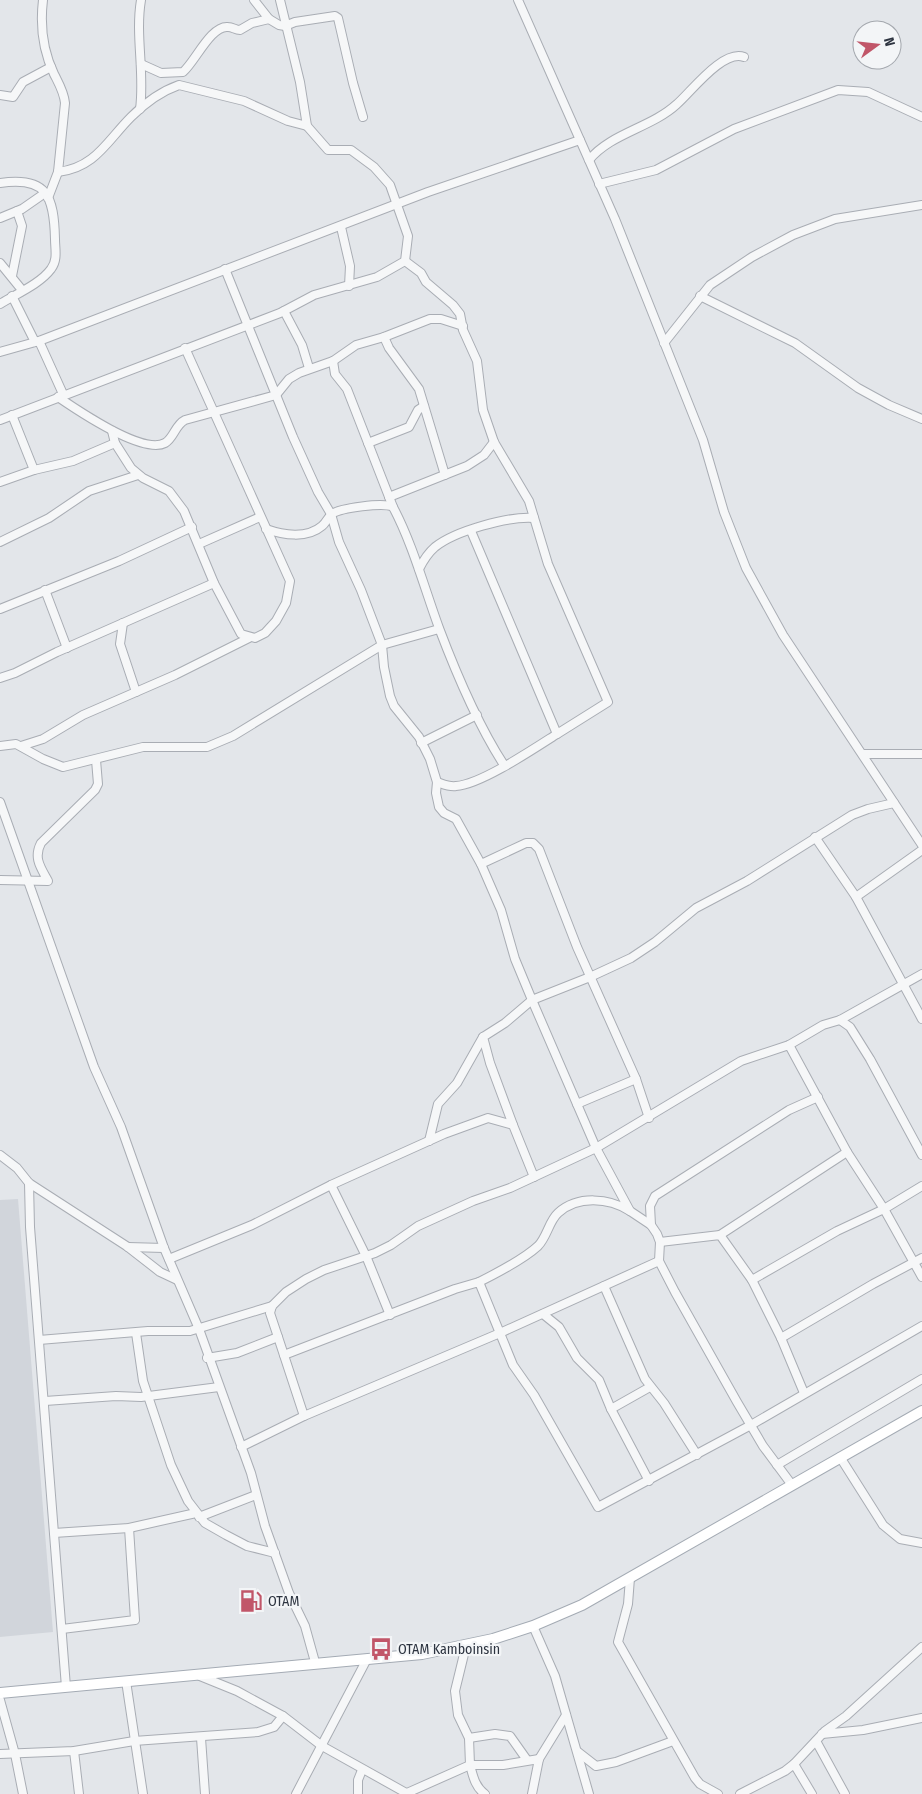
<svg xmlns="http://www.w3.org/2000/svg" width="922" height="1794" viewBox="0 0 922 1794" font-family="'Fira Sans Condensed',sans-serif">
  <style>
    .built { fill: #d1d5db }
    .lines { fill: none; stroke-linecap: round; stroke-linejoin: round }
    .minor-casing { stroke: #a9adb4; stroke-width: 10 }
    .major-casing { stroke: #a4abb4; stroke-width: 12 }
    .minor { stroke: #f6f7f8; stroke-width: 8 }
    .major { stroke: #fff; stroke-width: 10 }
    .labels { text-anchor: middle; dominant-baseline: central; stroke-width: 4.5; stroke-linejoin: round; paint-order: stroke }
    .poi-label { font-size: 14px; fill: #2d3440; stroke: #f3f5f7; text-anchor: start }
  </style>
  <rect width="100%" height="100%" fill="#e3e6ea"/>
  <path class="built" d="M18 1199 53 1632 0 1637V1200Z"/>
  <g class="lines">
    <defs>
      <g id="minor">
        <path d="M43 0C40 25 43 51 54 74 59 84 64 92 65 103L58 172 48 198"/>
        <path d="M254 0 269 19 279 25 285 26 295 22 335 16 338 18 353 83 363 117"/>
        <path d="M518 0 615 219 703 440 724 512 746 568 783 635 922 845"/>
        <path d="M141 64 161 73 183 72C195 62 211 25 228 27 233 27 235 30 240 30L252 23 269 19"/>
        <path d="M0 95 13 97 23 82 51 67"/>
        <path d="M140 109C145 73 135 36 141 0"/>
        <path d="M589 160C611 133 651 128 677 104 691 92 723 49 744 57"/>
        <path d="M58 172C95 168 107 141 131 117 144 104 162 91 179 85L244 101 288 121 307 126"/>
        <path d="M0 183C47 176 54 196 55 239 55 249 58 260 51 269 40 284 16 294 0 304"/>
        <path d="M599 184 656 170 734 129 838 90 868 92 922 117"/>
        <path d="M0 218 22 209 45 193"/>
        <path d="M341 227 350 266 349 286"/>
        <path d="M405 261 421 273 426 282 453 305 460 314 463 330 477 361 483 410 494 442 529 501 548 564 608 702 557 734 471 531"/>
        <path d="M0 263 22 290"/>
        <path d="M225 269 293 437 318 492 331 514 339 542 361 590 382 645 384 667 390 696 394 706 419 737 430 759 437 782 436 793 439 807 444 813 456 819 481 864 501 910 515 959 532 1000 596 1148 630 1211 651 1225 657 1234 660 1242 659 1261 675 1292 737 1402 763 1446 792 1485"/>
        <path d="M12 276 22 226 17 211"/>
        <path d="M12 296 35 342"/>
        <path d="M700 296 795 343 858 388 889 405 922 419"/>
        <path d="M284 311 302 345 309 368"/>
        <path d="M384 337 389 348 419 389 445 475"/>
        <path d="M39 341 63 394"/>
        <path d="M664 343 710 285 752 257 793 235 835 219 922 205"/>
        <path d="M0 352 39 341 428 192 580 140"/>
        <path d="M333 361 335 374 347 389 393 507"/>
        <path d="M58 397C77 410 143 455 165 443 174 438 175 425 185 420L276 395 289 379 299 373 333 361 356 345 384 337 430 319H441L463 326"/>
        <path d="M0 420 280 313 314 295 377 277 405 261 408 236 390 185 374 167 351 150H328L307 126 300 82 280 0"/>
        <path d="M112 431 115 443 131 468 143 478 169 491 184 511 214 583 241 634 255 638 265 633 276 621 286 603 290 581 185 348"/>
        <path d="M368 443 409 427 418 410 424 406"/>
        <path d="M34 470 73 461 115 443"/>
        <path d="M0 482 34 470 12 415"/>
        <path d="M389 497 467 466 484 455 494 442"/>
        <path d="M266 529C283 535 307 539 322 526 326 523 328 517 332 514 340 508 384 502 393 507 413 545 424 587 439 628 456 673 478 725 504 765"/>
        <path d="M0 542 49 518 89 491 138 475"/>
        <path d="M199 544 260 517"/>
        <path d="M419 569C423 561 428 553 435 547 455 531 508 516 534 518"/>
        <path d="M45 590 67 648"/>
        <path d="M0 609 119 561 192 527"/>
        <path d="M123 623 120 644 136 692"/>
        <path d="M0 678 15 673 57 652 214 583"/>
        <path d="M421 743 477 715"/>
        <path d="M0 746 16 744 43 759 63 767 143 747H207L233 736 382 645 439 629"/>
        <path d="M21 746 43 739 83 715 175 675 249 638"/>
        <path d="M863 754H922"/>
        <path d="M437 782C443 784 449 787 456 786 480 785 535 748 557 734"/>
        <path d="M0 802 94 1067 121 1127 164 1248 199 1329 251 1473 265 1526 289 1593 305 1626 315 1662"/>
        <path d="M815 837 856 897 922 1019"/>
        <path d="M481 864 526 843H533L539 849 577 947 636 1079 649 1118"/>
        <path d="M0 880 48 881C41 868 33 858 41 843L95 790 98 784 96 760"/>
        <path d="M856 897 922 850"/>
        <path d="M840 1020 850 1027 870 1059 922 1155"/>
        <path d="M789 1045 847 1152"/>
        <path d="M577 1104 636 1079"/>
        <path d="M513 1125 490 1063 483 1037 505 1023 532 1000 590 977 631 958 655 942 696 908 747 881 852 815 868 809 894 803"/>
        <path d="M429 1141 438 1104 457 1083 483 1037"/>
        <path d="M0 1155 17 1168 29 1183 128 1247 160 1272 177 1280"/>
        <path d="M29 1183 30 1227 66 1687"/>
        <path d="M331 1185 366 1256 390 1315"/>
        <path d="M651 1225 650 1206 655 1196 789 1110 818 1097"/>
        <path d="M720 1235 847 1152 884 1209 922 1277"/>
        <path d="M660 1242 720 1235 752 1280 781 1338 804 1393"/>
        <path d="M128 1247 164 1248"/>
        <path d="M169 1259 252 1225 331 1185 444 1134 488 1118 513 1125 534 1177"/>
        <path d="M752 1280 837 1231 884 1209 922 1186"/>
        <path d="M479 1282C495 1274 525 1258 538 1246 547 1237 549 1221 558 1213 578 1195 609 1198 630 1211"/>
        <path d="M604 1286 645 1379 664 1403 697 1455"/>
        <path d="M543 1314 559 1327 577 1358 599 1380 611 1409 649 1481"/>
        <path d="M136 1333 143 1381 171 1465 188 1501 205 1523 226 1535 247 1546 275 1553"/>
        <path d="M278 1337 304 1416 500 1333 659 1261"/>
        <path d="M781 1338 873 1284 922 1258"/>
        <path d="M39 1340 148 1331H190L272 1306"/>
        <path d="M284 1355 455 1289 479 1282 513 1365 534 1395 598 1507 751 1425 922 1326"/>
        <path d="M207 1358 237 1353 278 1337 270 1313 272 1306 286 1292 306 1279 324 1270 375 1253 391 1245 418 1226 473 1201 510 1188 596 1148 741 1061 789 1045 823 1025 840 1020 922 974"/>
        <path d="M45 1401 116 1396 141 1397 219 1387"/>
        <path d="M611 1409 650 1387"/>
        <path d="M241 1447 304 1416"/>
        <path d="M840 1457 883 1525 900 1539 922 1543"/>
        <path d="M777 1465 922 1379"/>
        <path d="M199 1517 256 1495"/>
        <path d="M54 1533 129 1528 196 1513"/>
        <path d="M630 1578 628 1604 618 1642 695 1778 700 1784 718 1794"/>
        <path d="M533 1626 555 1676 589 1794"/>
        <path d="M62 1629 135 1620 129 1528"/>
        <path d="M200 1676 237 1691 283 1716 322 1746 408 1794"/>
        <path d="M126 1681 143 1794"/>
        <path d="M0 1700 15 1754 23 1794"/>
        <path d="M822 1734 863 1730 922 1718"/>
        <path d="M201 1738 205 1794"/>
        <path d="M469 1738 495 1734 510 1736 527 1760"/>
        <path d="M816 1741 845 1794"/>
        <path d="M74 1751 79 1794"/>
        <path d="M578 1752 596 1766 616 1762 673 1741"/>
        <path d="M0 1754 74 1751 134 1741 258 1732 274 1727 283 1716"/>
        <path d="M407 1793 470 1765 469 1738 458 1715 455 1691 466 1646"/>
        <path d="M296 1794 367 1659"/>
        <path d="M358 1794V1780L362 1770"/>
        <path d="M485 1794C475 1787 473 1776 470 1765H503L539 1759"/>
        <path d="M532 1794 539 1759 566 1715"/>
        <path d="M740 1794 785 1771 794 1764"/>
        <path d="M812 1794 794 1764 825 1731 846 1716 922 1647"/>
      </g>
      <path id="major" d="M0 1693 422 1654 493 1639 533 1626 582 1605 922 1411"/>
    </defs>
    <use href="#minor" class="minor-casing"/>
    <use href="#major" class="major-casing"/>
    <use href="#minor" class="minor"/>
    <use href="#major" class="major"/>
  </g>
  <defs>
    <symbol id="fuel-bare" viewBox="-9 -9 18 18"><path d="M-5.5-6h7V0h2V4h1.3V-2.5L3-4.5l.8-.8L6-3V5H2.5V1h-1V6h-7ZM-4.2-4.7v3.2H.2V-4.7Z" fill="#c15669" stroke="#f3f5f7" stroke-width="2.5" paint-order="stroke"/></symbol>
    <symbol id="bus-bare" viewBox="-9 -9 18 18"><path d="M-5-6H5V4H4V6H2V4H-2V6H-4V4H-5ZM-3.5-4V0h7V-4ZM-3.5 1.2v1.5H-2V1.2ZM2 1.2v1.5H3.5V1.2Z" fill="#c15669" stroke="#f3f5f7" stroke-width="2.5" paint-order="stroke"/></symbol>
  </defs>
  <g fill-rule="evenodd">
    <use href="#fuel-bare" x="235" y="1585" width="32" height="32"/>
    <use href="#bus-bare" x="365" y="1633" width="32" height="32"/>
  </g>
  <g class="labels">
    <g class="poi-label">
      <text x="268" y="1601">OTAM</text>
      <text x="398" y="1649">OTAM Kamboinsin</text>
    </g>
  </g>
  <g transform="translate(877 45) rotate(75)"><circle r="24" fill="#f3f5f7" stroke="#a4a8ae"/>
  <path d="M0-4L9 19L0 12L-9 19Z" fill="#c15669"/>
  <text y="-8" font-size="14" font-weight="bold" text-anchor="middle" fill="#2d3440">N</text>
  </g>
</svg>
